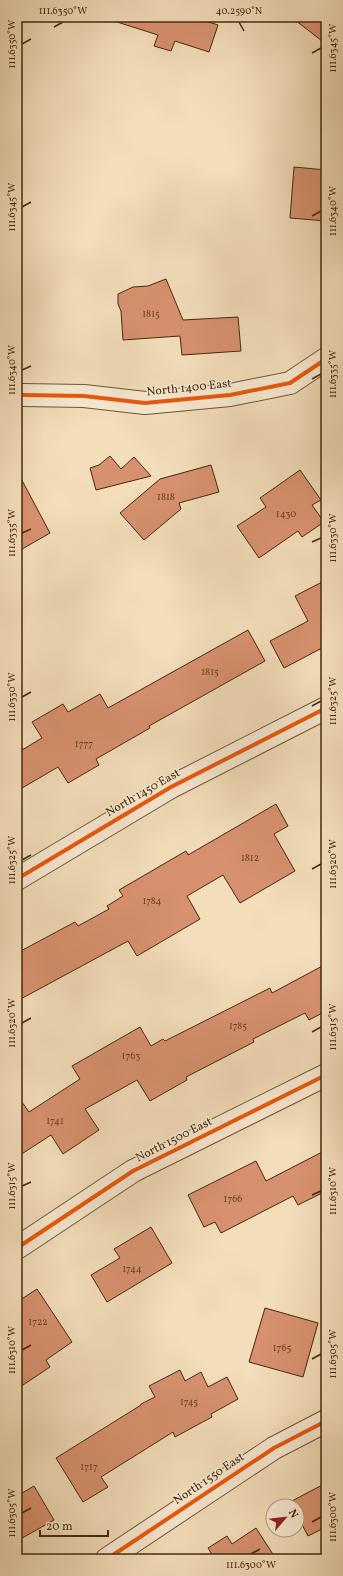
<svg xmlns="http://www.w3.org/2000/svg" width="343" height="1576" viewBox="0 0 343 1576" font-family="Vollkorn,serif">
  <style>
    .building { fill: #d89170; stroke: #452a0b }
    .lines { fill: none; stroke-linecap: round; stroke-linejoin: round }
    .minor-casing { stroke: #705737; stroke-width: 24 }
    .tertiary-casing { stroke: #705737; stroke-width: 24 }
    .minor { stroke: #f7e9d2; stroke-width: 22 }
    .tertiary { stroke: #f7e9d2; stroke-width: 22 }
    .cycleway-casing { stroke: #f7e9d2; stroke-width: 6 }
    .cycleway { stroke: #e8590c; stroke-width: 4 }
    .ticks { fill: none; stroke: #452a0b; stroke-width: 1.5 }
    .labels { text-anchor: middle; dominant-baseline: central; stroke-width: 3; stroke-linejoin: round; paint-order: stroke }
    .number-label { font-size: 10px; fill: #6a4424 }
    .street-label { font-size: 12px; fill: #452a0b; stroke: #f7e9d2 }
    .neatline { fill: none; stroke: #452a0b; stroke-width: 1.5 }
    .ticks-label { font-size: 10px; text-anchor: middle; fill: #452a0b }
  </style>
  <rect width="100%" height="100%" fill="#f3ddba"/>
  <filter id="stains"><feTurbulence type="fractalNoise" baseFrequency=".005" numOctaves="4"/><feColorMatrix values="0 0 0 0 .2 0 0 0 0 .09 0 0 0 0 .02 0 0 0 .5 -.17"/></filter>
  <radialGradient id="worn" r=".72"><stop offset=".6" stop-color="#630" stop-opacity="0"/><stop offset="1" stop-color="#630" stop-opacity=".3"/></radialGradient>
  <g class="building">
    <path d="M114 17H193L218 25 209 52 175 41 171 51 154 46 158 35 114 21Z"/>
    <path d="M291 17H326V44Z"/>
    <path d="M294 167 326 170V221L290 218Z"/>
    <path d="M166 279 183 320 238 317 241 351 182 355 180 336 123 340 121 311 118 304V294L133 287 148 286Z"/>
    <path d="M110 456 121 469 134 457 151 476 96 490 90 468 99 465Z"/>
    <path d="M211 465 219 492 179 503 181 509 144 540 120 513 160 479Z"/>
    <path d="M300 470 321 500 312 505 324 522 302 537 298 531 259 558 237 526 266 507 260 498Z"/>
    <path d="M17 471 50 533 17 552Z"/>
    <path d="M326 580V656L322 648 284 668 270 641 308 621 295 596Z"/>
    <path d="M248 630 265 661 149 726 150 728 96 759 99 765 68 783 58 767 17 791V753L42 738 32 722 63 704 68 712 100 694 108 708Z"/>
    <path d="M276 804 288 826 274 834 295 871 240 903 223 875 187 896 200 919 137 956 128 941 17 1001V953L75 922 78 926 109 909 107 906 123 896 119 890 186 851 188 855Z"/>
    <path d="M326 964V1011L309 1020 305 1013 253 1039 254 1042 186 1077 187 1080 150 1101 137 1080 85 1109 99 1130 63 1154 51 1135 17 1157V1095L29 1112 80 1079 72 1066 140 1027 151 1046 163 1039 165 1041 270 988 272 993Z"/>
    <path d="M326 1150V1191L298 1205 293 1196 221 1233 215 1222 204 1227 188 1195 256 1161 266 1181Z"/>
    <path d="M151 1227 172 1263 107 1302 91 1275 120 1258 114 1249Z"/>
    <path d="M37 1289 72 1342 46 1360 50 1367 17 1389V1302Z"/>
    <path d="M265 1308 318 1323 303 1377 249 1362Z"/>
    <path d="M180 1370 185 1381 201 1372 208 1387 227 1377 238 1399 211 1414 212 1417 175 1437 173 1432 101 1477 108 1487 83 1502 56 1458 141 1405V1404L155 1397 149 1386Z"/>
    <path d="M326 1483V1527L308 1536 297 1515V1506H292L290 1502Z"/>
    <path d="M34 1486 54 1520 17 1541V1496Z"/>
    <path d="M256 1528 276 1559H208L213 1556 208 1548 227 1536 232 1544Z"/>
  </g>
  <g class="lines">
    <defs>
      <g id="minor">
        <path d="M23 395 84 396 145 403 230 395 290 383 326 359"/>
        <path d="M17 1248 133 1171 326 1075"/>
        <path d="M107 1559 274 1448 326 1421"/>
      </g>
      <path id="tertiary" d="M17 879 171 787 326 708"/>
    </defs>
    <use href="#minor" class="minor-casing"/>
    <use href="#tertiary" class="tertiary-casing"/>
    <use href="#minor" class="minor"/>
    <use href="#tertiary" class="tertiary"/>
    <defs>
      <g id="cycleway">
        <path d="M23 395 84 396 145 403 230 395 290 383 326 359"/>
        <path d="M17 879 171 787 326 708"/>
        <path d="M17 1248 133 1171 326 1075"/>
        <path d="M107 1559 274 1448 326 1421"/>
      </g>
    </defs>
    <use href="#cycleway" class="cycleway-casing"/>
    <use href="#cycleway" class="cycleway"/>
  </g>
  <path class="ticks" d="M239 22 244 31M54 27 63 22M22 44 31 39M312 53 321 48M22 207 31 202M312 216 321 211M22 370 31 366M312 379 321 374M22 533 31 529M312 542 321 538M22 697 31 692M312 706 321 701M22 860 31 855M312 869 321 864M22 1023 31 1018M312 1032 321 1027M22 1186 31 1182M312 1195 321 1191M22 1350 31 1345M312 1359 321 1354M22 1513 31 1508M312 1522 321 1517M251 1554 260 1549"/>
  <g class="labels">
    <g class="number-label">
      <text x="151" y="314">1815</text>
      <text x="166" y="497">1818</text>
      <text x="286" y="514">1430</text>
      <text x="210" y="672">1815</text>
      <text x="84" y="744">1777</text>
      <text x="250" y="858">1812</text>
      <text x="152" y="901">1784</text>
      <text x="238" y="1026">1785</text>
      <text x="131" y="1056">1763</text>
      <text x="55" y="1121">1741</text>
      <text x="233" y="1199">1766</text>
      <text x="132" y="1269">1744</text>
      <text x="38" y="1322">1722</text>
      <text x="282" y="1348">1765</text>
      <text x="189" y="1402">1745</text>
      <text x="89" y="1467">1717</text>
    </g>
    <g class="street-label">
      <text transform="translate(189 388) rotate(-6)">North 1400 East</text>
      <text transform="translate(143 793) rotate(-30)">North 1450 East</text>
      <text transform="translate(174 1140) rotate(-27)">North 1500 East</text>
      <text transform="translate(209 1479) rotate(-34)">North 1550 East</text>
    </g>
  </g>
  <rect width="343" height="1576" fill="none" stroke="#f3ddba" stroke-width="44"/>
  <g transform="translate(285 1518) rotate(62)"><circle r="19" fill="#f7e9d2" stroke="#b09d82"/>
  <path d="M0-3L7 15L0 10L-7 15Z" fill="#8f2418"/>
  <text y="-6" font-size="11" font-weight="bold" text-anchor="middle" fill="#452a0b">N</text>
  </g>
  <path d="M40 1530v6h68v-6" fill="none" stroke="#452a0b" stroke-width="2"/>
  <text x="46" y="1530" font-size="12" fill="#452a0b" stroke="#f7e9d2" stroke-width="3" paint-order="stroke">20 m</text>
  <rect x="22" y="22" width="299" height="1532" class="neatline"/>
  <g class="ticks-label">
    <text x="63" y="14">111.6350°W</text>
    <text x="239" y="14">40.2590°N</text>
    <text transform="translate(11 44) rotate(-90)" y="4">111.6350°W</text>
    <text transform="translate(332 48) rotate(-90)" y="4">111.6345°W</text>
    <text transform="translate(11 207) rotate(-90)" y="4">111.6345°W</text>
    <text transform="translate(332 211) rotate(-90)" y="4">111.6340°W</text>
    <text transform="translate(11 370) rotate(-90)" y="4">111.6340°W</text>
    <text transform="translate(332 374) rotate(-90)" y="4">111.6335°W</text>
    <text transform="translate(11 533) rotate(-90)" y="4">111.6335°W</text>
    <text transform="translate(332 538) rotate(-90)" y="4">111.6330°W</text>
    <text transform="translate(11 697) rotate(-90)" y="4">111.6330°W</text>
    <text transform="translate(332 701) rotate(-90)" y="4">111.6325°W</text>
    <text transform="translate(11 860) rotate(-90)" y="4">111.6325°W</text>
    <text transform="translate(332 864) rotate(-90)" y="4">111.6320°W</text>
    <text transform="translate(11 1023) rotate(-90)" y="4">111.6320°W</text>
    <text transform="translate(332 1027) rotate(-90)" y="4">111.6315°W</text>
    <text transform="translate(11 1186) rotate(-90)" y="4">111.6315°W</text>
    <text transform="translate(332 1191) rotate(-90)" y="4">111.6310°W</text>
    <text transform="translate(11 1350) rotate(-90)" y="4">111.6310°W</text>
    <text transform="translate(332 1354) rotate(-90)" y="4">111.6305°W</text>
    <text transform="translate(11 1513) rotate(-90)" y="4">111.6305°W</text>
    <text transform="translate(332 1517) rotate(-90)" y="4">111.6300°W</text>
    <text x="251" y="1568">111.6300°W</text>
  </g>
  <rect width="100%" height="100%" filter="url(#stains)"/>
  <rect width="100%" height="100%" fill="url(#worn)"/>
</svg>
